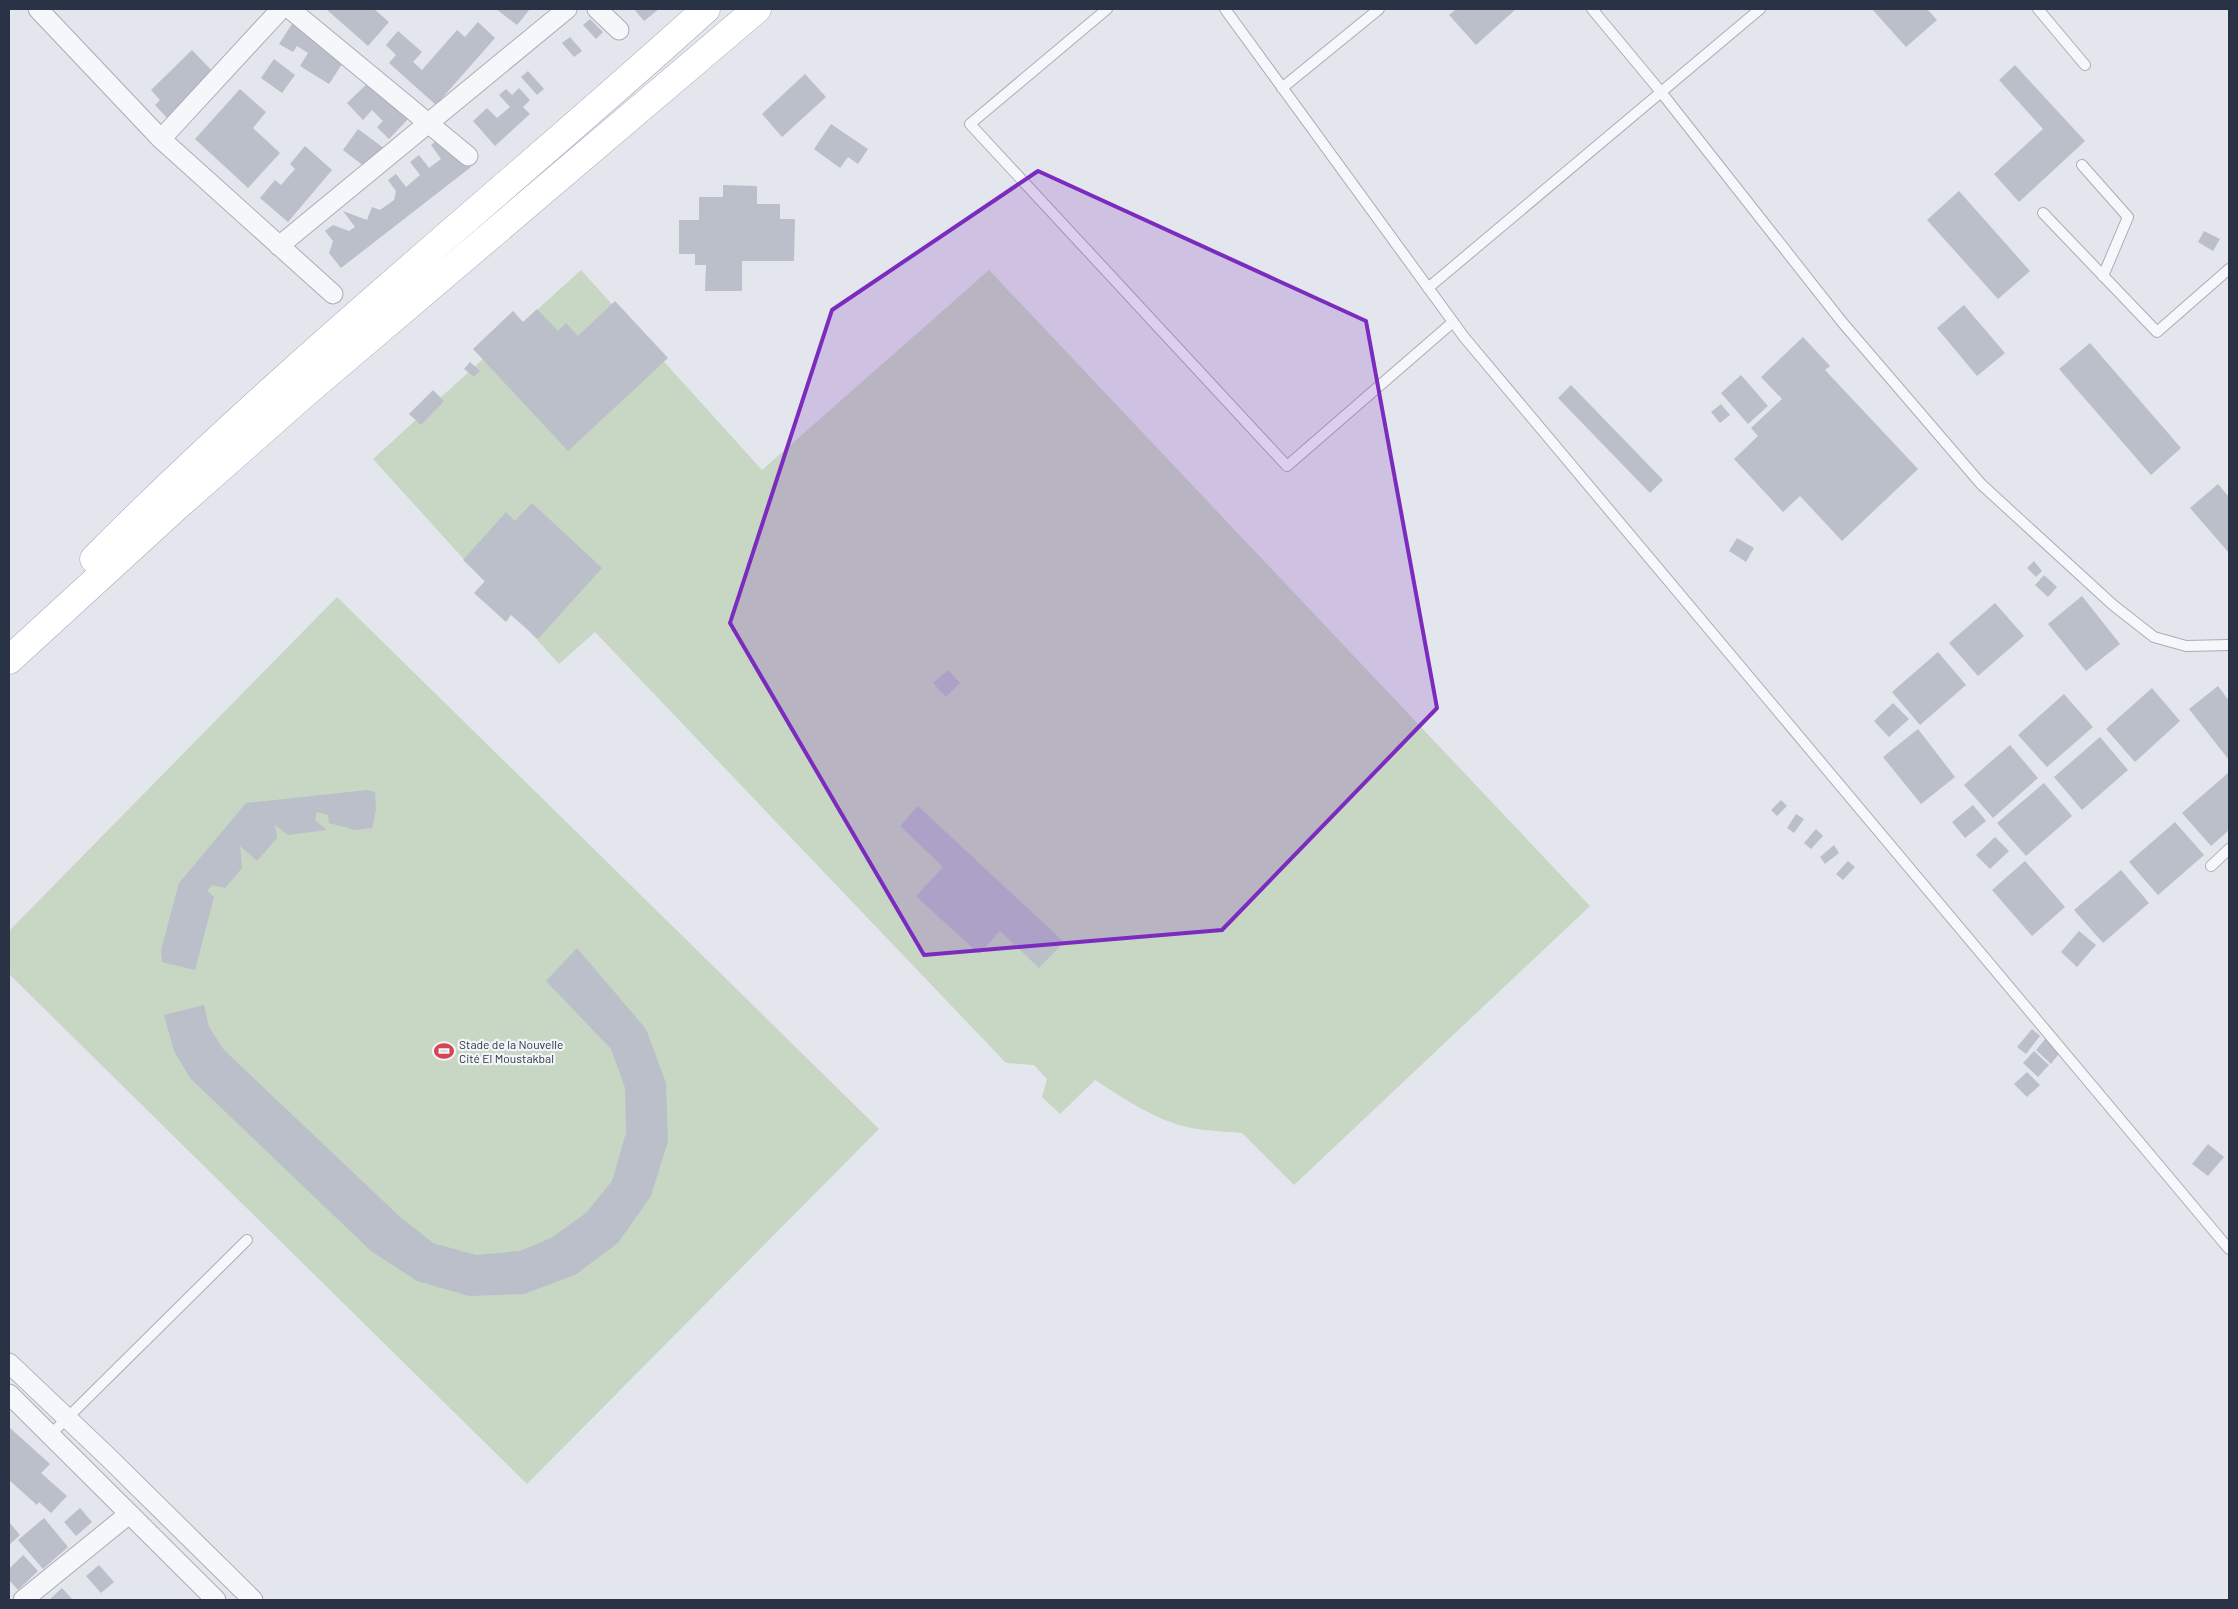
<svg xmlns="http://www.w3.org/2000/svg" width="2238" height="1609" viewBox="0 0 2238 1609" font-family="Barlow,sans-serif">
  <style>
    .green { fill: #c8d6c4 }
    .building { fill: #babfca }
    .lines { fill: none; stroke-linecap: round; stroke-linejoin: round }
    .lane-casing { stroke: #a8adb7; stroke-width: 12 }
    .street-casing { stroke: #a8adb7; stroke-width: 21 }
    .primary-casing { stroke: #a2aab8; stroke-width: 29 }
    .lane { stroke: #f6f7fa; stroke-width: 10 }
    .street { stroke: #f6f7fa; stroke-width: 19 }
    .primary { stroke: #fff; stroke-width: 28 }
    .marked { fill: #7b2cbf; fill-opacity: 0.2; stroke: #7b2cbf; stroke-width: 4; stroke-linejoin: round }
    .labels { text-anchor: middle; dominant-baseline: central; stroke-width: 4.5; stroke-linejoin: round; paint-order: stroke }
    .poi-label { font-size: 12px; fill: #2a3345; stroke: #f3f5f9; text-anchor: start }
  </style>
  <rect width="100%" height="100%" fill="#e3e6ec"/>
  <g class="green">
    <path d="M581 270 762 470 989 270 1590 906 1294 1185 1242 1133C1220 1131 1195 1131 1173 1123 1145 1113 1120 1096 1095 1080L1060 1114 1042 1097 1047 1079 1034 1065 1006 1063 595 632 559 664 373 459Z"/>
    <path d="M337 597 879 1129 527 1484 9 974V931Z"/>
  </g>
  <g class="building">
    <path d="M326 9H374L389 22 368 46Z"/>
    <path d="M496 9H530L517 25Z"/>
    <path d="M634 9H659L644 21Z"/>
    <path d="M1456 9H1516L1476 45 1449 15Z"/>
    <path d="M1872 9H1927L1937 20 1906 47Z"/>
    <path d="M590 19 603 32 596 39 583 25Z"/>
    <path d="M478 22 495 38 436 105 389 63 396 55 386 45 398 31 422 52 413 62 422 70 457 30 465 37Z"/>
    <path d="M292 24 346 58 329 84 300 66 308 53 297 46 293 52 279 44Z"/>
    <path d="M570 37 582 51 574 57 562 43Z"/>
    <path d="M192 50 214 73 168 119 155 105 160 100 151 90Z"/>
    <path d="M274 59 295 75 282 93 261 78Z"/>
    <path d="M2015 65 2085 141 2019 202 1994 174 2043 129 1999 80Z"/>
    <path d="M528 71 544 89 537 95 521 77Z"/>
    <path d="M805 74 826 97 782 137 762 114Z"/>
    <path d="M370 81 408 119 389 139 377 127 383 121 372 110 363 120 347 103Z"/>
    <path d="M519 88 530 100 523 107 530 114 495 146 473 121 487 108 497 118 510 107 499 95 506 89 512 95Z"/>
    <path d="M240 89 266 112 253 128 280 153 248 188 195 139Z"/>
    <path d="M831 124 868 149 858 164 848 157 840 168 814 149Z"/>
    <path d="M358 129 385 149 369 170 343 150Z"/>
    <path d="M439 138 455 146 471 167 341 268 329 253 333 241 325 231 333 225 349 231 355 227 343 211 367 220 372 207 380 210 394 200 396 191 388 180 396 174 406 187 420 175 410 162 419 155 429 168 441 159 431 145Z"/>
    <path d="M305 146 332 170 288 222 260 198 275 180 281 185 295 169 290 164Z"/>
    <path d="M723 185 757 186V204H780V219H795L794 261H742V291H705L706 265H695V254H679V220H699V197H723Z"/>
    <path d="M1959 191 2030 271 1998 299 1927 220Z"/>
    <path d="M2204 231 2220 239 2213 251 2198 242Z"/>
    <path d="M615 301 668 358 568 451 473 349 513 311 523 322 537 309 558 331 566 323 578 336Z"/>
    <path d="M1964 305 2005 353 1977 376 1937 328Z"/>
    <path d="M1803 337 1830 366 1825 370 1918 469 1842 541 1800 496 1783 512 1734 459 1758 436 1751 428 1782 399 1761 377Z"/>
    <path d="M2090 343 2181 448 2151 475 2059 369Z"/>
    <path d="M470 362 480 371 474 377 464 369Z"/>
    <path d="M1741 375 1768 406 1748 424 1721 393Z"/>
    <path d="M1571 385 1663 480 1650 493 1558 398Z"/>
    <path d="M433 390 444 401 421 425 409 414Z"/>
    <path d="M1721 404 1730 415 1720 423 1711 412Z"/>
    <path d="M2218 484 2229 497V553L2190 508Z"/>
    <path d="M532 503 602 568 538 639 511 615 506 622 474 593 485 581 463 560 506 512 515 521Z"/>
    <path d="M1737 538 1754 548 1746 562 1729 551Z"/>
    <path d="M2034 561 2042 571 2036 577 2027 568Z"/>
    <path d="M2044 575 2057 587 2048 597 2035 585Z"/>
    <path d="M2082 596 2120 644 2086 671 2048 624Z"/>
    <path d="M1995 603 2024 636 1978 676 1949 643Z"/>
    <path d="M1938 652 1966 685 1920 725 1892 692Z"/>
    <path d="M948 670 960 683 946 697 933 683Z"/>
    <path d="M2218 686 2229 701V760L2189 709Z"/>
    <path d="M2152 688 2180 721 2135 762 2106 729Z"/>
    <path d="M2064 694 2093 727 2047 767 2018 735Z"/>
    <path d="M1893 703 1909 719 1889 737 1874 721Z"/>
    <path d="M1918 729 1955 777 1921 804 1883 757Z"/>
    <path d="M2100 737 2128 770 2082 810 2054 777Z"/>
    <path d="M2010 745 2038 778 1993 818 1964 785Z"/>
    <path d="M2228 773 2229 830 2211 846 2182 813Z"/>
    <path d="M2044 783 2072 816 2026 856 1997 823Z"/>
    <path d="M367 790 375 792 376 810 372 828 355 830 329 823 328 815 317 812 315 820 327 830 288 835 275 825 277 838 257 861 240 846 242 868 225 888 212 885 207 891 214 897 195 970 162 962 161 950 179 883 246 803Z"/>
    <path d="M1781 800 1787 806 1777 816 1771 810Z"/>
    <path d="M1973 805 1986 821 1965 838 1952 822Z"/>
    <path d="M918 806 1064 942 1039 968 1000 931 979 954 916 896 943 867 900 826Z"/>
    <path d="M1796 814 1804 819 1794 833 1787 828Z"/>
    <path d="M2175 822 2204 855 2158 895 2129 862Z"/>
    <path d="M1816 829 1823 836 1811 849 1804 843Z"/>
    <path d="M1995 837 2009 851 1990 869 1976 855Z"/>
    <path d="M1834 845 1839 853 1825 864 1820 857Z"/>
    <path d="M1848 861 1855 867 1843 880 1836 874Z"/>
    <path d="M2025 861 2065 907 2032 936 1992 890Z"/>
    <path d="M2121 870 2149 903 2103 943 2074 910Z"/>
    <path d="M2079 931 2096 945 2077 967 2061 952Z"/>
    <path d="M577 948 646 1029 666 1083 668 1141 651 1196 618 1243 575 1275 524 1294 469 1296 417 1281 371 1251 190 1078 174 1051 164 1015 204 1005 209 1027 224 1050 398 1215 433 1243 476 1255 520 1251 551 1238 586 1213 612 1181 626 1133 625 1088 611 1049 546 981Z"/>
    <path d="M2032 1029 2040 1036 2026 1054 2017 1047Z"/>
    <path d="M2046 1038 2061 1051 2051 1064 2036 1050Z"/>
    <path d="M2034 1051 2049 1065 2038 1077 2023 1063Z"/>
    <path d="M2027 1072 2040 1085 2027 1097 2014 1084Z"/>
    <path d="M2208 1144 2224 1157 2208 1176 2192 1164Z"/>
    <path d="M9 1427 50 1464 41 1473 67 1496 51 1513 39 1502 37 1505 9 1480Z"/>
    <path d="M80 1508 92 1522 76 1536 64 1522Z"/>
    <path d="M44 1518 68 1547 43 1569 18 1540Z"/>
    <path d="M9 1522 20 1535 9 1545Z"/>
    <path d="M23 1555 38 1571 18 1590 9 1580V1569Z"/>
    <path d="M99 1565 114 1582 101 1593 86 1576Z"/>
    <path d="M62 1588 73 1600H49Z"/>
  </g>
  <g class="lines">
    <defs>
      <g id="lane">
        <path d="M1107 9 970 124 1287 466 1453 322"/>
        <path d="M1225 9 1464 337 2229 1249"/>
        <path d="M1592 9 1661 92 1842 322 1981 484 2113 605 2154 637 2186 646 2229 645"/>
        <path d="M2038 9 2085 65"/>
        <path d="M1282 88 1379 9"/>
        <path d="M2082 165 2128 217 2103 276"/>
        <path d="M2043 213 2157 332 2229 269"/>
        <path d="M1428 288 1760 9"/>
        <path d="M2211 866 2229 849"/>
        <path d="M50 1435 247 1240"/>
      </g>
      <g id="street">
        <path d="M38 9 161 139"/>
        <path d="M281 9 161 139 333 294"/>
        <path d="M290 9 468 156"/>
        <path d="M597 9 619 30"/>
        <path d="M279 246 567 9"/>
        <path d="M9 1363 108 1457 253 1600"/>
        <path d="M9 1394 216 1600"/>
        <path d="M23 1600 129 1514"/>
      </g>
      <g id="primary">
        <path d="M94 559C287 364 503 193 706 9"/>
        <path d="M9 660 175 508 303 395 757 9"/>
      </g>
    </defs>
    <use href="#lane" class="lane-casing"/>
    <use href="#street" class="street-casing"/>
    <use href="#primary" class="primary-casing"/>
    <use href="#lane" class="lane"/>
    <use href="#street" class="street"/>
    <use href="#primary" class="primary"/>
  </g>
  <path class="marked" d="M1038 171 1366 321 1437 708 1222 930 924 955 730 623 832 310Z"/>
  <defs>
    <symbol id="stadium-bare" viewBox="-9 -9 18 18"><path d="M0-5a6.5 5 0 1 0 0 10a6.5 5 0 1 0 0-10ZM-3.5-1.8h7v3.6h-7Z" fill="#d44556" stroke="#f3f5f9" stroke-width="2.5" paint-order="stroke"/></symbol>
  </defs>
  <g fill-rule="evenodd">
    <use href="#stadium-bare" x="430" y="1037" width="28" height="28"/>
  </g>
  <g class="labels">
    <g class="poi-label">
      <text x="459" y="1044">Stade de la Nouvelle<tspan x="459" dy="14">Cité El Moustakbal</tspan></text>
    </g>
  </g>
  <rect width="2238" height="1609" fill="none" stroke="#2a3345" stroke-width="20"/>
</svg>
